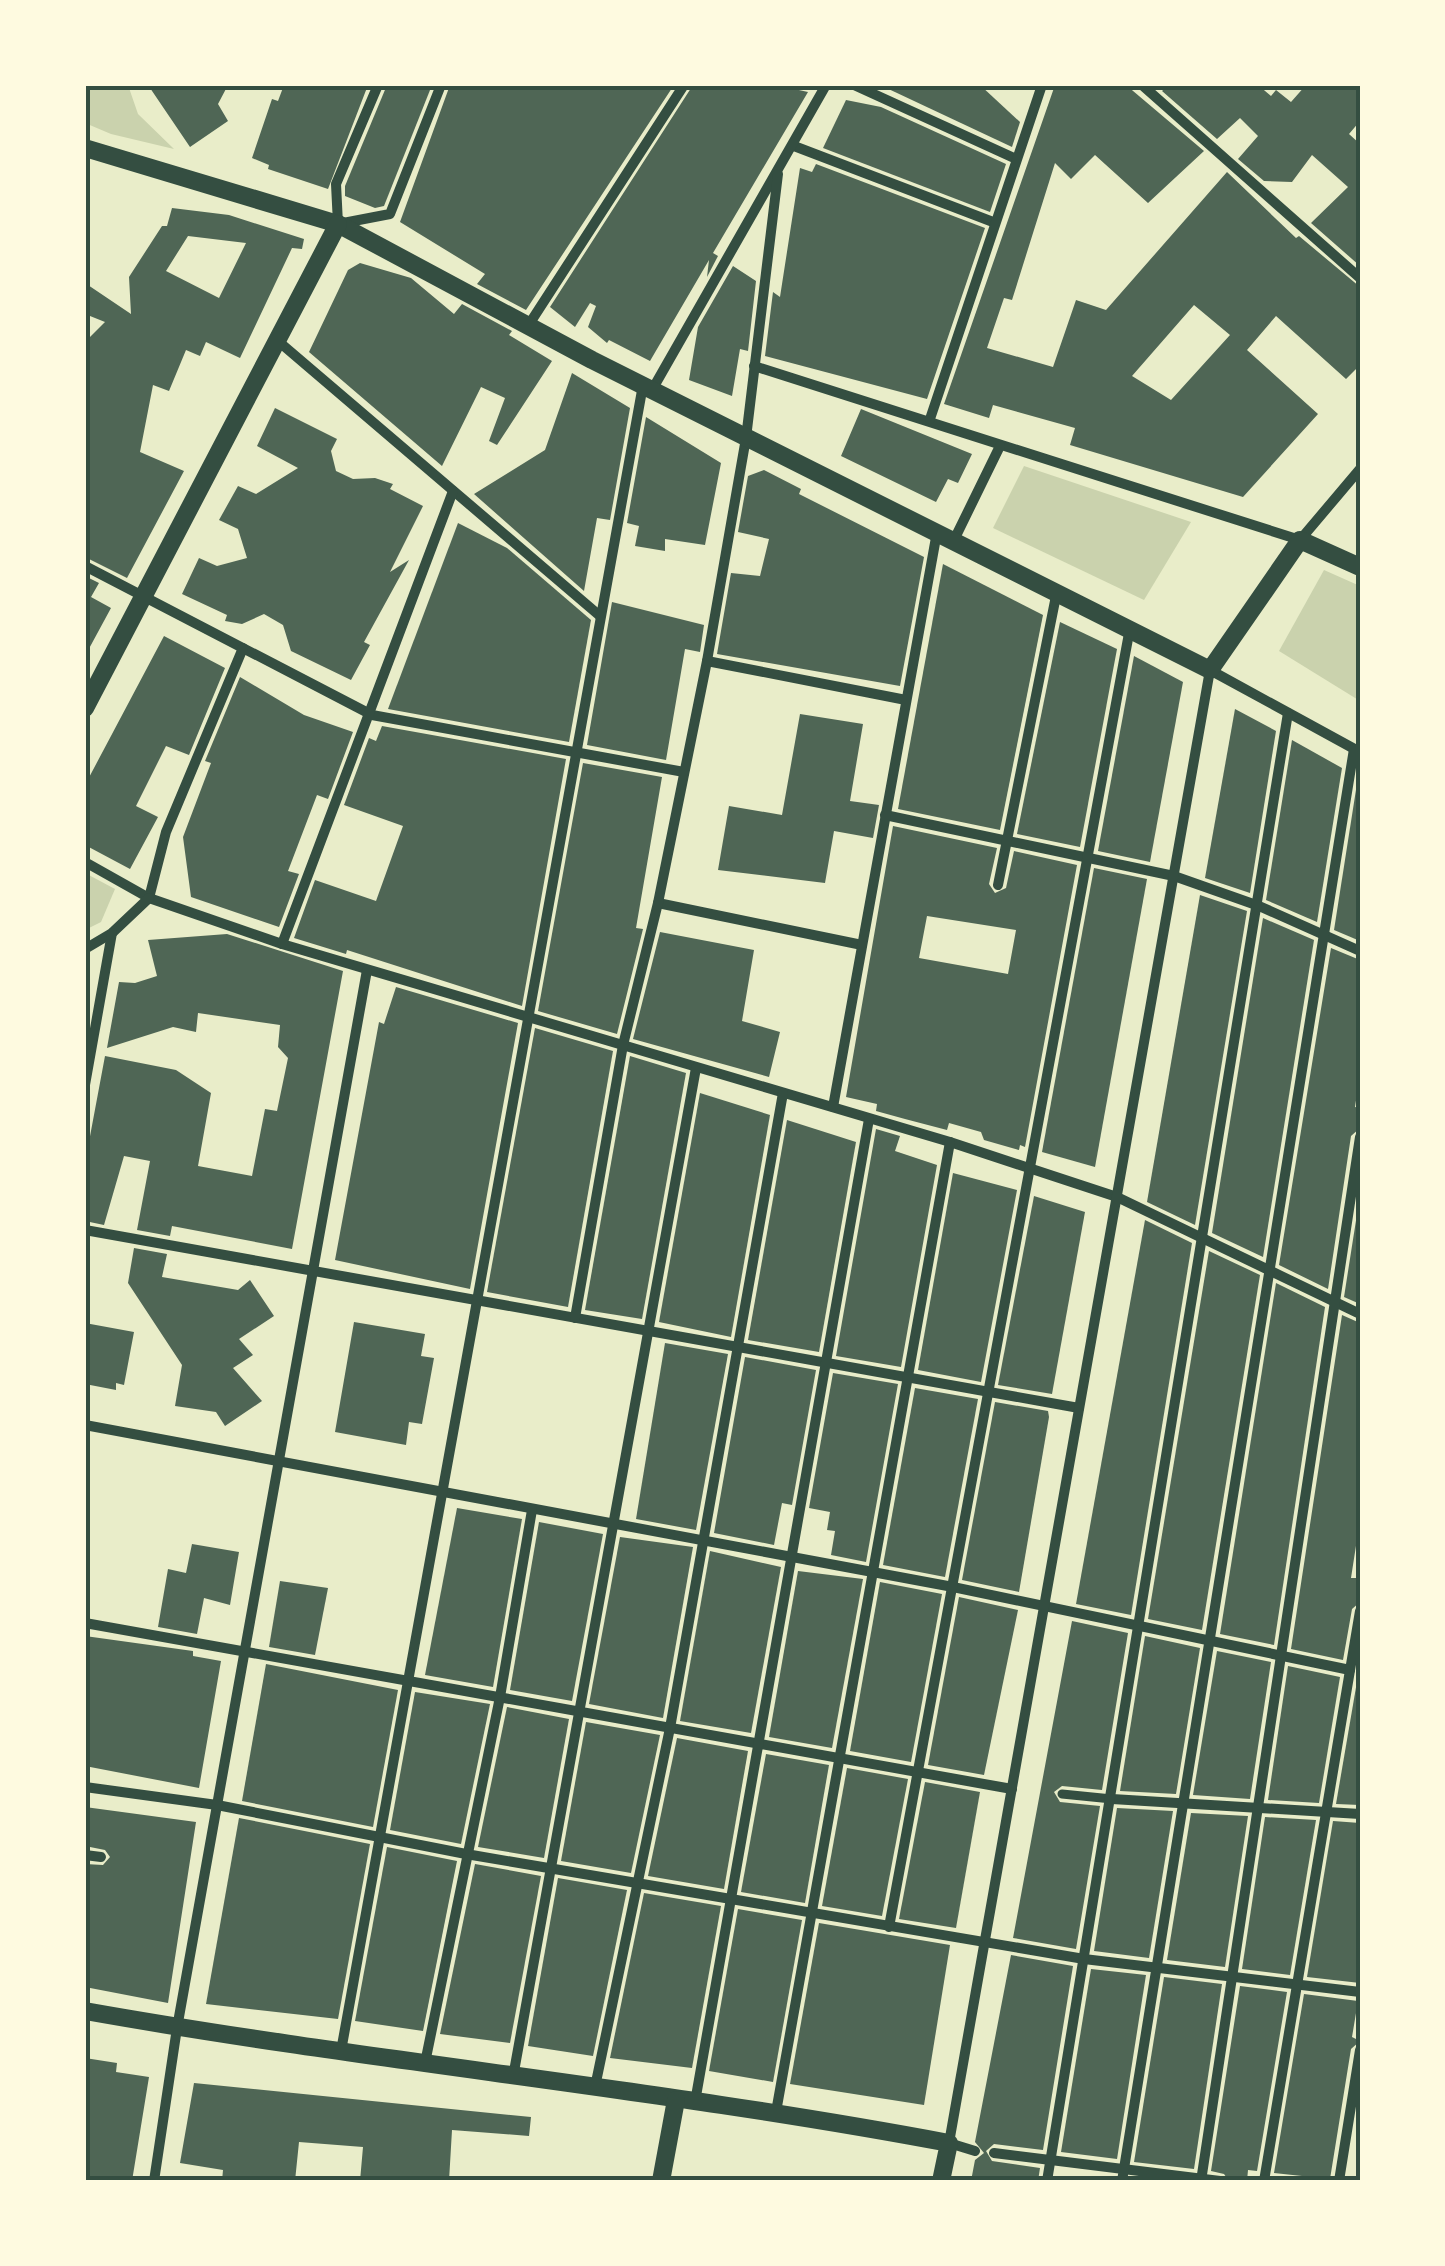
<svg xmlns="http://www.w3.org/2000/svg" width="1445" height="2266" viewBox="0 0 1445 2266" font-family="Signika,sans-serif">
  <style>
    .green { fill: #cad2ad }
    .building { fill: #4f6655; fill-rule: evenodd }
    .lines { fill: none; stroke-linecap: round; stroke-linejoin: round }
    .pedestrian { stroke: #344e41; stroke-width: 9 }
    .minor { stroke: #344e41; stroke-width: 10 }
    .tertiary { stroke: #344e41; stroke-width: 18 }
    .neatline { fill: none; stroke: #344e41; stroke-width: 4 }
  </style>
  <rect width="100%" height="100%" fill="#e9edc9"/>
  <g class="green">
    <path d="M85 85H128L138 114 174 149 111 134 85 123Z"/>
    <path d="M1024 466 1191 522 1144 600 993 528Z"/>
    <path d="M1324 570 1360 586V701L1279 651Z"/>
    <path d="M85 873 115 889 101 922 85 930Z"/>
  </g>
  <g class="building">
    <path d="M148 85H228L218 104 228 121 190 147Z"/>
    <path d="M284 85H368L328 189 268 169 269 165 252 158 272 99 278 101Z"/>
    <path d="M387 85H432L384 206 375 208 345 196V186Z"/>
    <path d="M450 85H674L526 310 477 284 485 274 400 222Z"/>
    <path d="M693 85H776L808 92 713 253 718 256 707 277 709 260 650 361 609 340 607 343 588 327 596 306 590 303 575 327 550 307Z"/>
    <path d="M880 85H980L1020 122 1012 147Z"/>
    <path d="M1055 85H1126L1204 151 1148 203 1095 155 1071 179 1055 163 1012 300 1004 298 987 348 1053 367 1076 300 1106 310 1227 172 1296 238 1299 236 1360 287V365L1346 379 1276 316 1247 350 1318 414 1243 497 1070 445 1075 428 993 405 989 418 944 404ZM1194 305 1230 335 1171 400 1132 376Z"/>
    <path d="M1168 85H1258L1271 96 1276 90 1291 102 1306 85H1360V121L1349 134 1360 144V266L1311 223 1348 187 1312 155 1292 182 1264 181 1238 159 1258 136 1240 118 1217 139 1162 91Z"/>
    <path d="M846 100 881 107 1006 164 990 212 823 148Z"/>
    <path d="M816 164 985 228 927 399 765 356 773 292 780 297 800 168 812 172Z"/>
    <path d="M172 208 229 215 304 239 302 249 292 248 240 358 206 342 200 356 186 350 169 391 153 385 140 452 184 471 127 578 85 557V342L105 322 85 314V283L131 314 129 277 162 226H167ZM188 236 246 243 219 298 166 271Z"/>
    <path d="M360 263 411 278 454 314 462 304 512 331 509 335 552 361 497 445 489 441 505 398 481 387 442 466 309 352 348 270Z"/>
    <path d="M733 266 756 281 748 351 740 349 732 396 689 380 698 327Z"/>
    <path d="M572 373 630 408 610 520 597 518 584 591 474 494 545 450Z"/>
    <path d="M275 408 337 439 331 451 336 471 353 479 375 478 393 484 390 489 423 506 390 572 409 560 364 642 370 645 351 680 291 651 283 625 264 614 242 624 225 621 227 615 182 594 199 558 217 566 247 558 238 529 219 520 238 486 256 494 298 468 257 446Z"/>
    <path d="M861 409 972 454 958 483 948 479 936 502 841 456Z"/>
    <path d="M646 417 721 463 705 545 665 539V551L635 546 639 526 627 523Z"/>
    <path d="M764 470 801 489 799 494 924 557 900 686 717 654 731 573 760 576 769 539 738 532 748 476Z"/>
    <path d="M458 523 507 548 591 620 569 742 388 709Z"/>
    <path d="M943 564 1043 615 1000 830 898 809Z"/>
    <path d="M85 576 99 583 91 597 111 608 85 656Z"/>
    <path d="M612 602 704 625 700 652 685 649 666 760 587 745Z"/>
    <path d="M1060 622 1117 649 1080 847 1017 834Z"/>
    <path d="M164 636 225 668 189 755 166 746 136 806 158 817 130 869 85 845V785Z"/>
    <path d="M1134 656 1183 682 1150 862 1098 851Z"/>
    <path d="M240 677 304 715 353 732 328 799 317 795 288 871 299 874 279 927 191 897 183 837 211 763 205 761Z"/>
    <path d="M1235 709 1276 731 1250 893 1205 878Z"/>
    <path d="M800 714 863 724 850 801 879 805 873 838 834 831 825 883 718 870 729 806 782 815Z"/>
    <path d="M382 726 566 759 522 1006 347 950 346 954 294 938 315 880 376 901 403 826 344 805 369 738 376 741Z"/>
    <path d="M1292 740 1342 768 1317 922 1266 900Z"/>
    <path d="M583 763 662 777 636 928 643 929 617 1034 538 1011Z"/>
    <path d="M1358 777 1360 778V941L1334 930Z"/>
    <path d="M893 826 997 848 989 884 995 893 1006 888 1014 851 1077 865 1025 1147 1020 1145 1019 1150 984 1140 981 1132 949 1123 947 1130 905 1119 876 1111 877 1104 846 1097ZM927 916 1016 930 1008 974 919 958Z"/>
    <path d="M1094 868 1147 879 1095 1167 1042 1152Z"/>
    <path d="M1200 895 1247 911 1195 1225 1147 1202Z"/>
    <path d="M1263 918 1314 940 1263 1257 1212 1233Z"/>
    <path d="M660 932 754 950 742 1021 780 1032 769 1077 633 1039Z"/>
    <path d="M227 934 343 971 292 1249 172 1226 170 1236 137 1230 150 1161 124 1156 104 1225 85 1221V1163L105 1056 176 1070 211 1093 198 1166 252 1176 265 1109 277 1111 288 1058 278 1047 280 1025 198 1013 196 1032 173 1027 107 1048 119 982 135 983 157 976 148 940Z"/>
    <path d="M1331 948 1360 960V1074L1355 1107 1360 1108V1128L1351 1136 1328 1289 1279 1265Z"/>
    <path d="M396 987 518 1023 470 1289 335 1260 379 1022 384 1024Z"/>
    <path d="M535 1028 613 1051 568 1307 487 1292Z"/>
    <path d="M630 1056 686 1073 642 1319 585 1310Z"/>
    <path d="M700 1093 770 1115 731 1337 659 1322Z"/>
    <path d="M787 1120 856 1142 819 1352 748 1340Z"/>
    <path d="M876 1129 900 1136 895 1151 937 1165 901 1367 836 1356Z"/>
    <path d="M953 1173 1017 1190 981 1382 918 1370Z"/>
    <path d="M1360 1195V1304L1344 1297Z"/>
    <path d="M1034 1196 1085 1212 1052 1394 998 1385Z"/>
    <path d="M1145 1220 1192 1243 1131 1615 1076 1604Z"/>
    <path d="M134 1248 167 1254 162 1277 238 1290 250 1280 274 1316 239 1339 253 1355 233 1368 262 1401 225 1426 216 1412 175 1406 182 1365 128 1283Z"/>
    <path d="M1209 1251 1260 1275 1202 1630 1148 1619Z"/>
    <path d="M1276 1283 1325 1307 1274 1645 1220 1634Z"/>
    <path d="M1342 1315 1360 1323V1520L1351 1578H1360V1602L1352 1609 1343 1660 1291 1649Z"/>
    <path d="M354 1322 425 1334 421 1356 434 1358 422 1424 409 1422 406 1445 335 1432Z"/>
    <path d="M85 1323 134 1332 124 1385 116 1383V1390L85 1384Z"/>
    <path d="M665 1343 728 1354 696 1530 636 1519Z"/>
    <path d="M745 1357 816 1370 792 1505 782 1503 774 1545 714 1533Z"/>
    <path d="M833 1373 898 1384 866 1562 831 1555 835 1531 827 1530 830 1512 809 1508Z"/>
    <path d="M915 1388 978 1399 945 1577 883 1565Z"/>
    <path d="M995 1402 1048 1411 1049 1417 1019 1592 962 1580Z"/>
    <path d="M457 1508 522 1519 493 1687 425 1675Z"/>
    <path d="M539 1522 603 1534 572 1701 510 1690Z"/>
    <path d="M620 1537 693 1547 663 1718 589 1704Z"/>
    <path d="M192 1544 239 1552 230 1605 204 1598 197 1634 158 1627 168 1569 186 1573Z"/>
    <path d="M710 1551 781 1567 751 1733 680 1721Z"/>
    <path d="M798 1571 863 1579 832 1748 769 1737Z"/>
    <path d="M280 1581 328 1588 315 1655 269 1647Z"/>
    <path d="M880 1582 942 1594 911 1762 850 1751Z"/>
    <path d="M959 1597 1018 1610 984 1775 928 1765Z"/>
    <path d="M1072 1621 1128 1633 1102 1790 1062 1786 1054 1792 1060 1802 1100 1806 1076 1949 1013 1938Z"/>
    <path d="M85 1636 193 1651V1656L221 1661 199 1788 85 1766Z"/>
    <path d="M1145 1636 1200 1648 1176 1794 1120 1791Z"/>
    <path d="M1217 1651 1271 1662 1250 1799 1193 1795Z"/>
    <path d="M266 1664 398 1690 373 1827 242 1801Z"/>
    <path d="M1360 1664V1805L1336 1804Z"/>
    <path d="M1288 1666 1340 1677 1319 1803 1268 1800Z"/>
    <path d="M415 1692 490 1704 461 1844 390 1830Z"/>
    <path d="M507 1707 569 1719 544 1858 478 1847Z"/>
    <path d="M586 1722 660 1735 631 1873 561 1861Z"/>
    <path d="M677 1738 748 1751 724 1889 648 1876Z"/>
    <path d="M766 1754 829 1765 805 1903 741 1892Z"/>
    <path d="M847 1768 908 1779 882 1916 822 1906Z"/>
    <path d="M925 1782 980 1792 956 1928 899 1919Z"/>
    <path d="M85 1807 196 1822 168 2003 85 1987V1864L103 1865 110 1857 105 1850 85 1846Z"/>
    <path d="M1117 1808 1173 1811 1149 1958 1094 1951Z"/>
    <path d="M1191 1813 1248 1816 1225 1967 1167 1960Z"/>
    <path d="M1265 1817 1316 1820 1290 1975 1242 1969Z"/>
    <path d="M239 1818 370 1844 338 2019 206 2004Z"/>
    <path d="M1333 1821 1360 1823V1983L1307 1977Z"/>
    <path d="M387 1847 457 1861 423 2031 355 2021Z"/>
    <path d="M475 1864 541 1876 510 2043 440 2034Z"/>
    <path d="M558 1878 627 1890 593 2056 528 2046Z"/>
    <path d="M644 1893 721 1906 692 2068 610 2058Z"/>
    <path d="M738 1909 802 1920 773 2082 709 2071Z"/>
    <path d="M819 1923 950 1945 924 2105 790 2084Z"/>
    <path d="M1011 1955 1073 1966 1043 2150 994 2144 986 2151 992 2161 1040 2168 1038 2181H971L975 2160 984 2153 975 2142Z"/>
    <path d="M1091 1969 1146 1975 1117 2159 1061 2152Z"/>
    <path d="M1164 1977 1222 1984 1194 2169 1134 2162Z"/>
    <path d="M1240 1986 1287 1992 1257 2171 1248 2170 1247 2181H1229L1224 2174 1211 2171Z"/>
    <path d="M1304 1994 1358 2001 1352 2037 1360 2041 1351 2049 1330 2179 1274 2173Z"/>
    <path d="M85 2058 117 2063 116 2072 149 2077 132 2181H85Z"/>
    <path d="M194 2083 531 2117 529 2136 452 2130 449 2181H360L363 2147 299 2142 295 2181H222L223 2170 180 2163Z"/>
  </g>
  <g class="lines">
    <path class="pedestrian" d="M1062 1794 1112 1799"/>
    <g class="minor">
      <path d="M378 85 336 184 338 224 390 214 441 85"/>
      <path d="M854 85 1014 158"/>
      <path d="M1142 85 1360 278"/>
      <path d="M794 146 993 222"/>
      <path d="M528 326 684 85"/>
      <path d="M278 341 600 616"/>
      <path d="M754 366 1300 540 1360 469"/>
      <path d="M652 390 826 85"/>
      <path d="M930 419 1042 85"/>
      <path d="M954 540 1000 446"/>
      <path d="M85 566 372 715 684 772"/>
      <path d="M707 661 906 700"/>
      <path d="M885 815 1174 876 1259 906 1360 951"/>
      <path d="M85 862 149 898 282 944 950 1142 1117 1197 1360 1314"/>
      <path d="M998 885 1057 591"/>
      <path d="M149 898 166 832 243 648"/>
      <path d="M658 903 862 945"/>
      <path d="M282 944 453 491"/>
      <path d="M85 949 112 933 149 898"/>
      <path d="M85 1085 112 933"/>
      <path d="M833 1107 937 532"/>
      <path d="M85 1230 1079 1408"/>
      <path d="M575 1318 623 1045 658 903 707 661 746 438 778 174"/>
      <path d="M85 1425 953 1587 1350 1670"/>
      <path d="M85 1623 1012 1789"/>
      <path d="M85 1787 217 1805 466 1854 1084 1959 1360 1992"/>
      <path d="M1112 1799 1360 1814"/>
      <path d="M85 1855 101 1857"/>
      <path d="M889 1927 1130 628"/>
      <path d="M341 2051 643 385"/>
      <path d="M425 2063 500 1697 532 1510"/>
      <path d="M513 2077 696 1068"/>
      <path d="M595 2087 670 1728 783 1093"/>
      <path d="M695 2102 869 1119"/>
      <path d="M776 2112 950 1142"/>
      <path d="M975 2151 949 2143 1210 670 1360 752"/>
      <path d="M994 2153 1220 2181"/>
      <path d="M154 2181 177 2028 367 970"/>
      <path d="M1047 2181 1288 713"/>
      <path d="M1122 2181 1354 749"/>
      <path d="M1201 2181 1360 1137"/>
      <path d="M1264 2181 1360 1611"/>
      <path d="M1339 2181 1360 2050"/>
    </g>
    <g class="tertiary">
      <path d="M85 148 338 224 592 360 1210 670 1300 540 1360 567"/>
      <path d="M85 708 338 224"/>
      <path d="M85 2011C372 2062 663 2089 949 2143L941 2181"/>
      <path d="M661 2181 676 2100"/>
    </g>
  </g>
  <rect width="1445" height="2266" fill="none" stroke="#fefae0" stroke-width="175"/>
  <rect x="88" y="88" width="1270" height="2090" class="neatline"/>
</svg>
